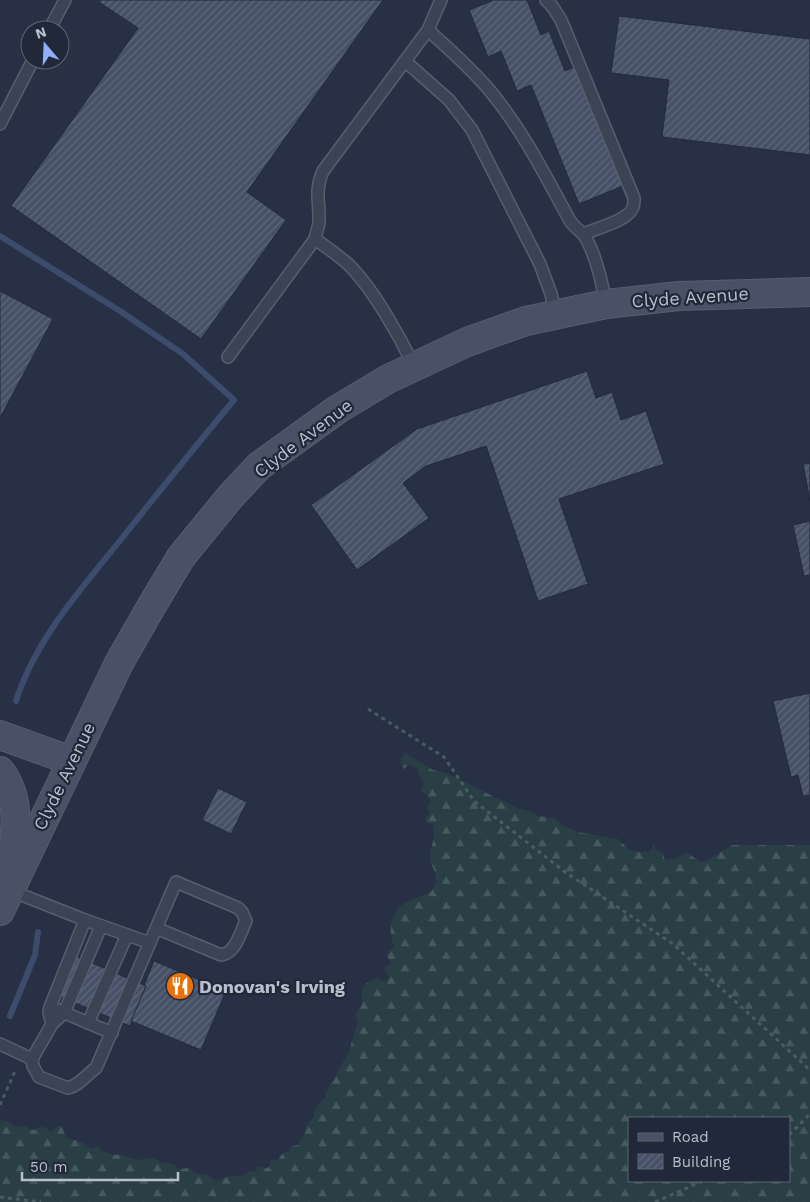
<svg xmlns="http://www.w3.org/2000/svg" width="810" height="1202" viewBox="0 0 810 1202" font-family="'Work Sans',sans-serif">
  <style>
    .forest { fill: url(#forest-firs); fill-rule: evenodd }
    .lines { fill: none; stroke-linecap: round; stroke-linejoin: round }
    .stream { stroke: #3d4c6d; stroke-width: 6 }
    .building { fill: url(#building-hatch); stroke: #222a3b }
    .lane-casing { stroke: #575e6e; stroke-width: 14 }
    .secondary-casing { stroke: #575e6e; stroke-width: 30 }
    .path { stroke: #485c61; stroke-width: 3; stroke-dasharray: 4 4; stroke-linecap: butt }
    .lane { stroke: #3c4354; stroke-width: 11 }
    .secondary { stroke: #495167; stroke-width: 28 }
    .labels { text-anchor: middle; dominant-baseline: central; stroke-width: 4.5; stroke-linejoin: round; paint-order: stroke }
    .street-label { font-size: 18px; fill: #b9bfcd; stroke: #202839 }
    .poi-label { font-size: 18px; font-weight: bold; fill: #b9bfcd; stroke: #202839; text-anchor: start }
  </style>
  <defs>
    <pattern id="forest-firs" width="22" height="20" patternUnits="userSpaceOnUse" patternTransform="scale(1.25)"><rect width="22" height="20" fill="#293f45"/><path d="M5 1l3.5 6h-7zM16 11l3.5 6h-7z" fill="#46595f"/></pattern>
    <pattern id="building-hatch" width="6" height="6" patternUnits="userSpaceOnUse" patternTransform="scale(1.25)"><rect width="6" height="6" fill="#465066"/><path d="M-1 1l2-2M0 6l6-6M5 7l2-2" fill="none" stroke="#5f677b"/></pattern>
  </defs>
  <rect width="100%" height="100%" fill="#273044"/>
  <path class="forest" d="M405 753 433 770 446 773 517 808 530 811 538 816 554 818 564 826 578 832 618 839 630 850 641 852 650 851 654 845 657 851 663 853 665 860 673 859 687 853 701 862 708 860 732 845H810V1202H0V1118L1 1121H7L16 1127 27 1126 30 1129 35 1130 38 1127H43L51 1131 58 1125 62 1127 66 1137 83 1143 91 1148 97 1147 102 1151 115 1155H122L136 1160 154 1158 162 1163 172 1164 180 1169 188 1168 196 1173 208 1175 214 1180C219 1180 221 1179 226 1177 231 1175 238 1176 243 1176L248 1172 256 1171 257 1167 263 1166 264 1169 269 1167 270 1159 278 1160 282 1154 288 1152 292 1146 299 1145 300 1139 304 1136 306 1126 313 1118 317 1105 325 1098 329 1086 335 1078 337 1072 348 1054 358 1021 355 1015 362 1005 361 993 365 984 378 977 382 981 388 980V975L384 968 391 963 386 955 388 951 394 947C386 925 392 905 416 898 422 896 429 895 433 889 439 879 435 872 431 863 428 855 433 844 434 836 434 833 433 828 433 825L426 822V817L430 814 427 808 431 802 427 795 421 791 424 782 419 775 418 769 410 765 403 769 401 759ZM629 1118H789V1181H629Z"/>
  <g class="lines">
    <g class="stream">
      <path d="M0 236 120 311 183 354 234 400C195 447 157 494 119 542 79 591 35 641 16 701"/>
      <path d="M10 1016 35 955 38 932"/>
    </g>
  </g>
  <g class="building">
    <path d="M101 0H383L247 192 286 220 201 339 11 206 138 28 99 2Z"/>
    <path d="M494 0H527L541 35 549 31 565 71 576 66 625 185 579 204 531 85 517 91 501 51 488 57 469 10Z"/>
    <path d="M619 16 810 39V155L662 137 669 80 611 73Z"/>
    <path d="M0 291 53 319 0 418Z"/>
    <path d="M587 371 596 398 612 392 621 420 646 411 664 464 559 499 588 584 538 601 486 446 426 466 403 483 429 518 357 570 311 505 417 429Z"/>
    <path d="M810 463V501L803 464Z"/>
    <path d="M810 521V575L804 576 793 525Z"/>
    <path d="M810 693V795L803 796 798 775 791 777 773 701Z"/>
    <path d="M218 788 247 802 231 834 202 820Z"/>
    <path d="M71 954 146 986 130 1026 54 994Z"/>
    <path d="M154 961 226 991 201 1050 131 1021 146 986 144 985Z"/>
  </g>
  <g class="lines">
    <defs>
      <g id="lane">
        <path d="M546 0 552 6 561 20 634 198C634 200 634 205 633 207 630 220 595 229 583 234"/>
        <path d="M49 30 65 0"/>
        <path d="M428 30C450 50 472 69 491 92 523 131 545 175 569 219 574 228 579 229 584 235 596 254 602 282 606 304"/>
        <path d="M405 61 449 100 472 130 540 264 551 294 556 314"/>
        <path d="M0 124 33 60"/>
        <path d="M315 239C326 247 338 255 349 265 373 289 399 335 414 366"/>
        <path d="M228 357 315 239C316 234 318 228 319 223 320 203 314 191 323 171L428 30 441 0"/>
        <path d="M9 890 85 920 150 943"/>
        <path d="M85 920 50 1007 49 1013 52 1024 32 1059 33 1066 39 1077 68 1088C80 1085 86 1075 96 1068L176 882 238 908 242 912 246 921C240 933 236 953 221 955L156 928"/>
        <path d="M58 1010 112 1033"/>
        <path d="M88 1023 127 935"/>
        <path d="M52 1024 64 1013 101 926"/>
        <path d="M0 1044 32 1059"/>
      </g>
      <g id="secondary">
        <path d="M0 735 72 761"/>
        <path d="M0 771C23 800 15 837 10 870"/>
        <path d="M0 911 119 663 151 607 181 557 230 497 259 466 338 409 388 379 467 342 526 321 606 304 679 296 810 292"/>
      </g>
    </defs>
    <use href="#lane" class="lane-casing"/>
    <use href="#secondary" class="secondary-casing"/>
    <g class="path">
      <path d="M368 709 444 757 474 801 565 872 673 944 810 1070"/>
      <path d="M0 1105 16 1069"/>
      <path d="M789 1135 810 1114"/>
      <path d="M0 1197 41 1202"/>
      <path d="M655 1202 703 1181"/>
    </g>
    <use href="#lane" class="lane"/>
    <use href="#secondary" class="secondary"/>
  </g>
  <defs>
    <symbol id="restaurant-disc" viewBox="-11 -11 22 22"><circle r="9.5" fill="#e8710a" stroke="#202839"/><path d="M-5-6h1v4h1v-4h1v4h1v-4h1v5L-1.5 .5V6h-2V.5L-5-1ZM5-6V6H3V1.5H1.5Q1.5-4 5-6Z" fill="#fff"/></symbol>
  </defs>
  <g fill-rule="evenodd">
    <use href="#restaurant-disc" x="164" y="970" width="32" height="32"/>
  </g>
  <g class="labels">
    <g class="street-label">
      <text transform="translate(690 297) rotate(-4)">Clyde Avenue</text>
      <text transform="translate(303 438) rotate(-37)">Clyde Avenue</text>
      <text transform="translate(64 776) rotate(-64)">Clyde Avenue</text>
    </g>
    <g class="poi-label">
      <text x="199" y="986">Donovan's Irving</text>
    </g>
  </g>
  <rect x="628" y="1117" width="162" height="65" fill="#202839" stroke="#5d6474"/>
  <rect x="638" y="1133" width="25" height="8" fill="#495167" stroke="#5d6474"/>
  <text x="672" y="1142" font-size="15" fill="#b9bfcd">Road</text>
  <rect x="638" y="1154" width="25" height="15" fill="url(#building-hatch)" stroke="#5d6474"/>
  <text x="672" y="1167" font-size="15" fill="#b9bfcd">Building</text>
  <g transform="translate(45 45) rotate(341)"><circle r="24" fill="#202839" stroke="#5d6474"/>
  <path d="M0-4L9 19L0 12L-9 19Z" fill="#91aefa"/>
  <text y="-8" font-size="14" font-weight="bold" text-anchor="middle" fill="#b9bfcd">N</text>
  </g>
  <path d="M22 1172v8h156v-8" fill="none" stroke="#b9bfcd" stroke-width="2.5"/>
  <text x="30" y="1172" font-size="15" fill="#b9bfcd" stroke="#202839" stroke-width="4" paint-order="stroke">50 m</text>
</svg>
